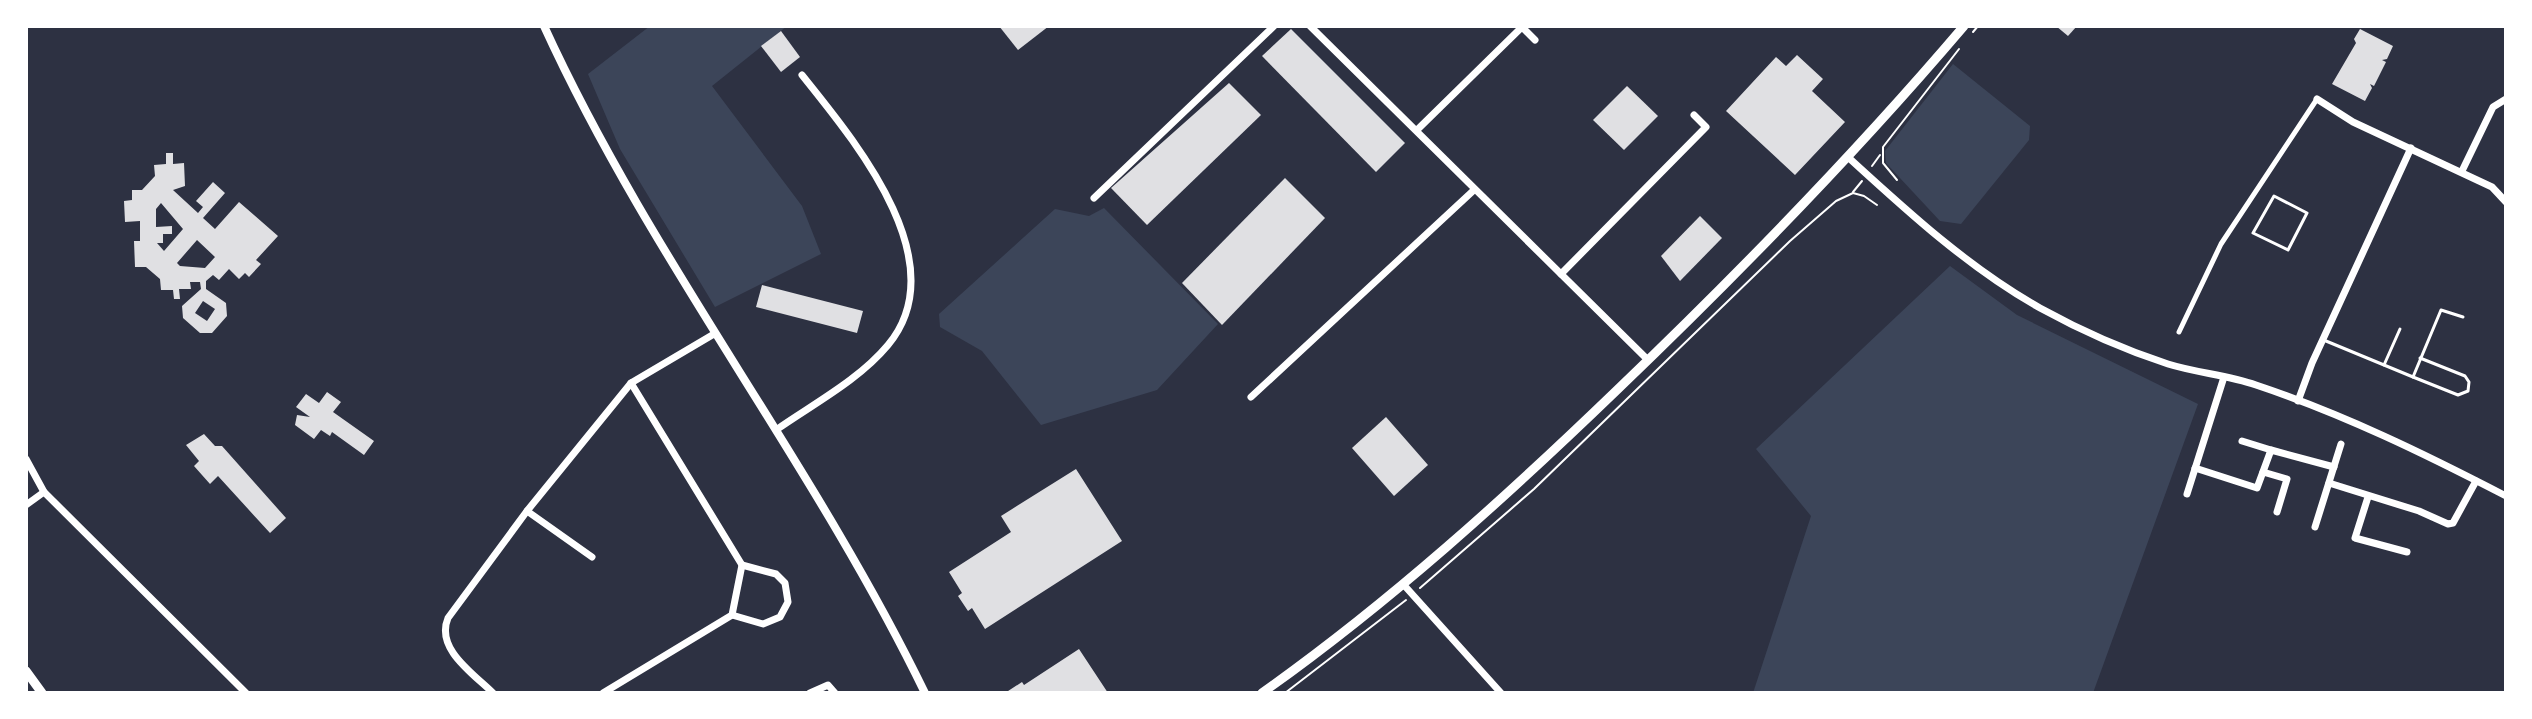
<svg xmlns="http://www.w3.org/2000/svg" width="2532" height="719" viewBox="0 0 2532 719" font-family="'Open Sans',sans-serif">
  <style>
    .green { fill: #3c4559 }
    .building { fill: #e0e0e3; fill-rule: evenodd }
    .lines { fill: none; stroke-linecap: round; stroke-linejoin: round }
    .path { stroke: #fff; stroke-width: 2 }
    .service { stroke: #fff; stroke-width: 3 }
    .pedestrian { stroke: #fff; stroke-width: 5 }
    .minor { stroke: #fff; stroke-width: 7 }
    .tertiary { stroke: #fff; stroke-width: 8 }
    .secondary { stroke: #fff; stroke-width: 9 }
  </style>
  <rect width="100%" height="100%" fill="#2d3142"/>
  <g class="green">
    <path d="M650 26H787L712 86 802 206 821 254 715 307 620 149 588 74Z"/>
    <path d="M1953 64 2030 126 2029 140 1961 224 1940 221 1886 163 1885 151Z"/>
    <path d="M1104 208 1218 324 1157 390 1041 425 982 351 940 327 939 314 1055 209 1089 216Z"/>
    <path d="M1950 266 2017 315 2198 404 2093 693H1753L1811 516 1756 449Z"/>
  </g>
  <g class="building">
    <path d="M999 26H1049L1018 50Z"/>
    <path d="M2056 26H2077L2068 36Z"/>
    <path d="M1291 29 1405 143 1376 172 1262 56Z"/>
    <path d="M2360 29 2393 46 2387 59 2382 60 2386 62 2374 86 2370 84 2372 88 2365 101 2332 84 2356 43 2354 39Z"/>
    <path d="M781 31 800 57 781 72 761 46Z"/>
    <path d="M1797 55 1823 79 1812 91 1845 122 1795 175 1726 111 1776 57 1786 66Z"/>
    <path d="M1229 83 1261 115 1147 225 1111 188Z"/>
    <path d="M1627 86 1658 116 1624 150 1593 120Z"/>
    <path d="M166 153H173V164L184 163 185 186 173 190 198 213 203 207 196 201 213 182 225 193 203 218 215 229 239 202 278 236 256 260 261 264 249 277 245 273 239 279 229 269 219 280 213 275 206 281V289L226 303 227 316 212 333H200L183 318 182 306 201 289 200 282H190L191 289H179L180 299H174L173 290H161L160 279 146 267H135L134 241H140V221L125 222 124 201 132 200V190H142L155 176 154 165 166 164ZM161 203 183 229 164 251 157 243H163V234H172V226L156 227V209ZM197 240 215 257 205 268 180 266 177 263ZM203 301 215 309 207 321 195 313Z"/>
    <path d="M1285 178 1325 218 1222 325 1182 283Z"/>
    <path d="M1700 216 1722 238 1680 281 1661 256Z"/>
    <path d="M762 285 863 311 857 333 756 307Z"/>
    <path d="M327 392 341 402 333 412 374 441 364 455 332 432 330 436 321 430 314 439 295 425 297 415 310 417 296 407 306 394 319 403Z"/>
    <path d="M1386 417 1428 465 1394 496 1352 448Z"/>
    <path d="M204 434 215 446H222L286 518 270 533 218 476 210 484 194 466 199 461 186 445Z"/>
    <path d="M1076 469 1122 541 985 629 972 608 968 611 958 596 962 593 949 572 1011 532 1001 516Z"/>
    <path d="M1079 649 1108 693H1005L1022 682 1024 685Z"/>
  </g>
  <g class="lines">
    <g class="path">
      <path d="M1973 32 1978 26"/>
      <path d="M1872 166 1880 155"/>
      <path d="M1897 180 1883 163V147L1959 49"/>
      <path d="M1853 192 1862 181"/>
      <path d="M1420 588 1534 489 1790 241 1836 201 1853 193 1864 196 1877 205"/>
      <path d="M1285 693 1406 600"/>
    </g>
    <g class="service">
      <path d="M2274 196 2307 213 2288 250 2253 233Z"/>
      <path d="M2326 341 2413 377 2441 310 2463 317"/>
      <path d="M2384 365 2400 329"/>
      <path d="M2413 377 2458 395 2468 391 2469 382 2465 376 2420 358"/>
    </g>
    <path class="pedestrian" d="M2179 332 2221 244 2317 99"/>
    <g class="minor">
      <path d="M1310 26 1648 360"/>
      <path d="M2317 99 2353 122 2492 187 2506 202"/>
      <path d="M1417 130 1522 27 1535 40"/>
      <path d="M1849 158C1908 212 1969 268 2040 308 2080 330 2125 350 2168 364 2197 373 2228 375 2256 385 2343 414 2425 454 2506 496"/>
      <path d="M2462 171 2493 107 2506 99"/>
      <path d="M1094 198 1274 26"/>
      <path d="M1561 274 1706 127 1694 115"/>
      <path d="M1251 397 1474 190"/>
      <path d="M2298 401 2312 363 2411 148"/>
      <path d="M776 430C813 404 859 380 888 345 957 262 854 140 802 75"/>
      <path d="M2242 441 2271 450"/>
      <path d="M26 459 44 492 246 693"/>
      <path d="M2195 468 2257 488 2271 450 2334 467"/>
      <path d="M2263 472 2287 479 2277 512"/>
      <path d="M2329 483 2419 511 2448 524 2453 523 2476 481"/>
      <path d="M2187 494 2224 377"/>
      <path d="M2368 497 2355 538 2407 552"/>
      <path d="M26 505 44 492"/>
      <path d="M527 511 592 557"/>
      <path d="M2315 527 2341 444"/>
      <path d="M1403 584 1501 693"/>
      <path d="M732 615 763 624 780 617 788 602 785 583 776 574 742 565"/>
      <path d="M493 693C474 674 435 649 448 618L527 511 631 383 714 334"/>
      <path d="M603 693 732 615 742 565 631 383"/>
      <path d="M810 693 828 685 835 693"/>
    </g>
    <path class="tertiary" d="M544 26C651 260 813 462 925 693"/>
    <g class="secondary">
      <path d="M26 671 42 693"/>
      <path d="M1262 693C1389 603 1505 498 1617 390 1738 274 1855 154 1964 26"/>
    </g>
  </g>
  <rect width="2532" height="719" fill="none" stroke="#ffffff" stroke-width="56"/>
</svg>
